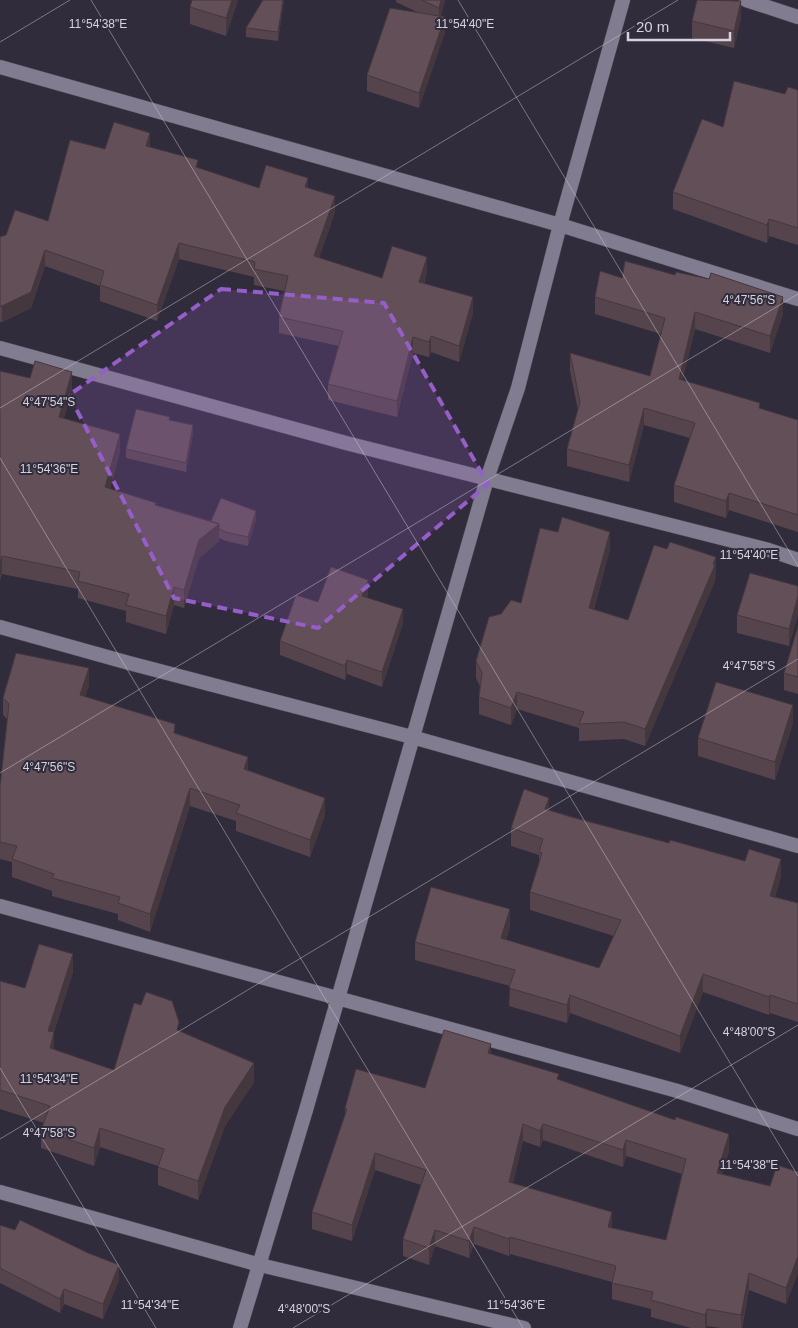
<svg xmlns="http://www.w3.org/2000/svg" width="798" height="1328" viewBox="0 0 798 1328" font-family="Arial,sans-serif">
  <style>
    .lines { fill: none; stroke-linecap: round; stroke-linejoin: round }
    .minor-casing { stroke: #4e4957; stroke-width: 15 }
    .minor { stroke: #817c8f; stroke-width: 14 }
    .wall { fill: #55444c; fill-rule: evenodd }
    .shaded-wall { fill: #45373e }
    .building { fill: #634f58; stroke: #45373e; fill-rule: evenodd }
    .marked { fill: #965ec8; fill-opacity: 0.2; stroke: #965ec8; stroke-width: 4; stroke-dasharray: 10 6; stroke-linejoin: round }
    .ticks { fill: none; stroke: #d6d3de; stroke-width: 1; stroke-opacity: 0.45 }
    .ticks-label { font-size: 12px; text-anchor: middle; fill: #d6d3de; stroke: #312c3c; stroke-width: 4; stroke-linejoin: round; paint-order: stroke }
  </style>
  <rect width="100%" height="100%" fill="#312c3c"/>
  <g class="lines">
    <defs>
      <g id="minor">
        <path d="M746 0 798 17"/>
        <path d="M0 67 560 225 798 299"/>
        <path d="M0 348 346 443 769 550 798 560"/>
        <path d="M0 627 129 663 412 737 798 846"/>
        <path d="M0 906 674 1090 798 1129"/>
        <path d="M0 1192 260 1265 524 1328"/>
        <path d="M240 1328 306 1110 487 479 518 388 560 225 623 0"/>
      </g>
    </defs>
    <use href="#minor" class="minor-casing"/>
    <use href="#minor" class="minor"/>
  </g>
  <g class="wall">
    <path d="M238 0 226 36 190 24V7Z"/>
    <path d="M284 0 278 41 246 37V28Z"/>
    <path d="M396 0H445L441 16 445 32 419 108 367 91V75L417 12 396 2Z"/>
    <path d="M741 18 734 48 692 38V21Z"/>
    <path d="M798 90V245L769 236 767 243 673 209V192L723 127 785 94Z"/>
    <path d="M150 147 198 168 259 188H308L335 212 319 258 382 278 427 272 424 284 473 313 459 362 431 352 429 357 413 353 397 417 328 400V384L339 346 279 333V317L284 291 254 285V277L179 259 157 321 100 301V286L45 266 31 308 2 322H0V237L48 221 105 149Z"/>
    <path d="M622 278 783 314 770 353 695 329 682 380 760 409 798 420V532L729 510 726 518 674 502V485L690 438 644 425 629 482 567 466V449L578 410 570 371V353L650 376 661 334 595 314V297Z"/>
    <path d="M0 371 72 390 64 418 120 452 110 489 156 505 211 521 256 520 248 546 226 541 219 538V541L199 558 184 608 174 605 166 634 126 622V611L78 598V589L2 574 0 580Z"/>
    <path d="M170 420 193 434 186 472 126 458V449Z"/>
    <path d="M610 549 594 609 628 620 667 549 716 557 715 581 645 746 624 739 579 741V728L517 709 511 725 479 714V697L480 686 476 678V661L501 614 521 603Z"/>
    <path d="M798 586V614L789 646 737 633V615Z"/>
    <path d="M368 594 367 598 403 623 382 687 347 674 345 680 280 655V641L318 602Z"/>
    <path d="M798 626V694L784 690V673Z"/>
    <path d="M89 685 85 697 175 734 248 770 325 815 310 857 236 831V821L190 806 150 932 118 920V914L52 896V891L12 877V862L0 859V787L7 719 3 715V698Z"/>
    <path d="M793 723 775 780 698 756V738Z"/>
    <path d="M549 810 781 877 775 897 798 903V1022L770 1013 769 1015 703 992 680 1053 570 1013 567 1023 509 1006 510 986 415 960V942L510 927 506 940 599 968 614 936 530 910V892L539 862V855L511 846V828Z"/>
    <path d="M73 972 54 1032V1050L114 1070 179 1031 254 1082 225 1126 198 1200 158 1185V1166L100 1147 94 1166 41 1148V1130L44 1123 0 1109V981L25 988Z"/>
    <path d="M491 1054 559 1080 729 1151 722 1174 770 1186 798 1172V1273L786 1304 749 1290 742 1328H721L707 1326 706 1328H691L651 1317V1309L612 1299V1282L510 1254 509 1256 474 1244 469 1258 435 1246 429 1265 403 1256V1239L421 1185 375 1170 352 1241 312 1229V1212L345 1115V1108L425 1088ZM543 1140 623 1167 626 1156 682 1174 666 1240 612 1228 513 1183 523 1141 540 1147Z"/>
    <path d="M0 1225 119 1280 103 1319 64 1304 60 1313 0 1283Z"/>
  </g>
  <g class="shaded-wall">
    <path d="M232 0H238L226 36V18Z"/>
    <path d="M283 0H284L278 41V32Z"/>
    <path d="M441 0H445L439 23V8Z"/>
    <path d="M741 1V18L734 48V31Z"/>
    <path d="M445 17V32L419 108V93Z"/>
    <path d="M150 133V149L146 146Z"/>
    <path d="M308 178V194L305 187Z"/>
    <path d="M335 196V212L314 272V256Z"/>
    <path d="M769 219V236L767 243V225Z"/>
    <path d="M179 243V259L157 321V305Z"/>
    <path d="M45 250V266L31 308 2 322V306Z"/>
    <path d="M427 257V272L419 298V282Z"/>
    <path d="M473 297V313L459 362V346Z"/>
    <path d="M783 297V314L770 353V336Z"/>
    <path d="M695 312V329L679 396V379Z"/>
    <path d="M431 336V352L429 357V342Z"/>
    <path d="M413 337V353L397 417V401Z"/>
    <path d="M72 372V390L59 434V417Z"/>
    <path d="M644 408V425L629 482V465Z"/>
    <path d="M193 425V434L186 472V463Z"/>
    <path d="M120 434V452L105 505V487Z"/>
    <path d="M729 493V510L726 518V501Z"/>
    <path d="M256 511V520L248 546V537Z"/>
    <path d="M219 524V541L199 558 184 608V590L199 540Z"/>
    <path d="M610 532V549L589 625V608Z"/>
    <path d="M2 556V574L0 580V563Z"/>
    <path d="M716 557 715 581 645 746V729Z"/>
    <path d="M368 580V594L362 610V596Z"/>
    <path d="M174 587V605L166 634V616Z"/>
    <path d="M798 596V614L789 646V629Z"/>
    <path d="M403 609V623L382 687V672Z"/>
    <path d="M347 660V674L345 680V666Z"/>
    <path d="M89 668V685L80 713V695Z"/>
    <path d="M517 692V709L511 725V708Z"/>
    <path d="M793 705V723L775 780V762Z"/>
    <path d="M248 757V774L244 769Z"/>
    <path d="M190 788V806L150 932V914Z"/>
    <path d="M325 798V815L310 857V840Z"/>
    <path d="M549 798V815L545 809Z"/>
    <path d="M781 859V877L770 914V896Z"/>
    <path d="M510 909V927L501 956V938Z"/>
    <path d="M73 954V972L48 1049V1031Z"/>
    <path d="M703 974V992L680 1053V1036Z"/>
    <path d="M570 995V1013L567 1023V1005Z"/>
    <path d="M770 995V1013L769 1015V997Z"/>
    <path d="M54 1032V1050L50 1048Z"/>
    <path d="M491 1044V1061L488 1053Z"/>
    <path d="M254 1063V1082L225 1126 198 1200V1181L225 1107Z"/>
    <path d="M523 1124V1141L509 1199V1182Z"/>
    <path d="M543 1124V1140L540 1147V1131Z"/>
    <path d="M100 1128V1147L94 1166V1148Z"/>
    <path d="M729 1134V1151L717 1190V1173Z"/>
    <path d="M626 1140V1156L623 1167V1150Z"/>
    <path d="M375 1153V1170L352 1241V1225Z"/>
    <path d="M612 1212V1229L608 1227Z"/>
    <path d="M474 1227V1244L469 1258V1241Z"/>
    <path d="M435 1230V1246L429 1265V1248Z"/>
    <path d="M510 1237V1254L509 1256V1239Z"/>
    <path d="M798 1256V1273L786 1304V1288Z"/>
    <path d="M119 1265V1280L103 1319V1304Z"/>
    <path d="M749 1273V1290L741 1328V1315Z"/>
    <path d="M64 1289V1304L60 1313V1299Z"/>
    <path d="M707 1309V1326L706 1328H705V1315Z"/>
  </g>
  <g class="building">
    <path d="M192 0H232L226 18 190 7Z"/>
    <path d="M263 0H283L278 32 246 28Z"/>
    <path d="M422 0H441L439 8Z"/>
    <path d="M697 0 741 1 734 31 692 21Z"/>
    <path d="M390 8 445 17 419 93 367 75Z"/>
    <path d="M734 81 785 94 788 87 798 90V228L769 219 767 225 673 192 702 119 723 127Z"/>
    <path d="M114 122 150 133 146 146 198 160 196 167 259 188 266 165 308 178 305 187 335 196 314 256 382 278 392 246 427 257 419 282 473 297 459 346 431 336 429 342 413 337 397 401 328 384 343 331 279 317 288 276 254 269 255 262 179 243 157 305 100 285 104 271 45 250 31 292 2 306H0V237L6 235 15 210 48 221 70 140 105 149Z"/>
    <path d="M625 261 675 275 676 272 709 279 711 273 783 297 770 336 695 312 679 379 760 403 759 408 798 420V515L729 493 726 501 674 485 695 423 644 408 629 465 567 449 580 402 570 353 650 376 665 318 595 297 600 271 622 278Z"/>
    <path d="M35 361 72 372 59 417 120 434 105 487 156 503 155 505 219 524 199 540 184 590 174 587 166 616 126 605 129 594 78 581 80 572 2 556 0 563V371L30 378Z"/>
    <path d="M136 409 170 417 169 420 193 425 186 463 126 449Z"/>
    <path d="M221 498 256 511 248 537 226 532 219 529V524L211 521Z"/>
    <path d="M562 517 610 532 589 608 628 620 654 545 667 549 670 542 716 557 713 564 715 565 645 729 624 722 579 724 584 712 517 692 511 708 479 697 482 673 476 661 489 617 501 614 511 600 521 603 540 528 558 532Z"/>
    <path d="M331 567 368 580 362 596 403 609 382 672 347 660 345 666 280 641 296 595 318 602Z"/>
    <path d="M750 573 798 586V596L789 629 737 615Z"/>
    <path d="M798 626V677L784 673Z"/>
    <path d="M16 653 89 668 80 695 175 724 174 733 248 757 244 769 325 798 310 840 236 813 240 805 190 788 150 914 118 903 120 897 52 878 54 874 12 859 17 846 0 842V787L9 704 3 698Z"/>
    <path d="M716 682 793 705 775 762 698 738Z"/>
    <path d="M524 789 549 798 545 809 571 817 669 843 670 840 745 861 749 849 781 859 770 896 798 903V1004L770 995 769 997 703 974 680 1036 570 995 567 1005 509 988 515 970 415 942 431 887 510 909 501 938 599 968 621 920 530 892 542 853 539 852 543 839 511 828Z"/>
    <path d="M39 944 73 954 48 1031 54 1032 50 1048 114 1070 134 1003 141 1005 146 992 172 1001 179 1022 177 1030 254 1063 225 1107 198 1181 158 1167 164 1149 100 1128 94 1148 41 1130 50 1106 0 1090V981L25 988Z"/>
    <path d="M444 1030 491 1044 488 1053 559 1074 557 1079 675 1120 676 1117 729 1134 717 1173 770 1186 777 1165 798 1172V1256L786 1288 749 1273 741 1315 707 1309 705 1315 651 1300 653 1292 612 1283 616 1266 510 1237 509 1239 474 1227 469 1241 435 1230 429 1248 403 1239 426 1170 375 1153 352 1225 312 1212 347 1109 345 1108 356 1069 425 1088ZM523 1124 540 1131 543 1124 623 1150 626 1140 686 1159 666 1240 608 1227 612 1212 509 1182Z"/>
    <path d="M20 1220 88 1253 119 1265 103 1304 64 1289 60 1299 0 1268V1225L15 1230Z"/>
  </g>
  <path class="marked" d="M221 289 384 303 488 484 318 628 174 598 69 395Z"/>
  <path class="ticks" d="M91 0 798 1176M458 0 798 566M0 42 70 0M0 408 678 0M0 458 523 1328M0 773 798 294M0 1068 156 1328M0 1139 798 659M293 1328 798 1025"/>
  <g class="ticks-label">
    <text x="98" y="28">11°54'38"E</text>
    <text x="465" y="28">11°54'40"E</text>
    <text x="749" y="304">4°47'56"S</text>
    <text x="49" y="406">4°47'54"S</text>
    <text x="49" y="473">11°54'36"E</text>
    <text x="749" y="559">11°54'40"E</text>
    <text x="749" y="670">4°47'58"S</text>
    <text x="49" y="771">4°47'56"S</text>
    <text x="749" y="1036">4°48'00"S</text>
    <text x="49" y="1083">11°54'34"E</text>
    <text x="49" y="1137">4°47'58"S</text>
    <text x="749" y="1169">11°54'38"E</text>
    <text x="150" y="1309">11°54'34"E</text>
    <text x="516" y="1309">11°54'36"E</text>
    <text x="304" y="1313">4°48'00"S</text>
  </g>
  <path d="M628 32v8h102v-8" fill="none" stroke="#d6d3de" stroke-width="2.5"/>
  <text x="636" y="32" font-size="15" fill="#d6d3de" stroke="#312c3c" stroke-width="4" paint-order="stroke">20 m</text>
</svg>
